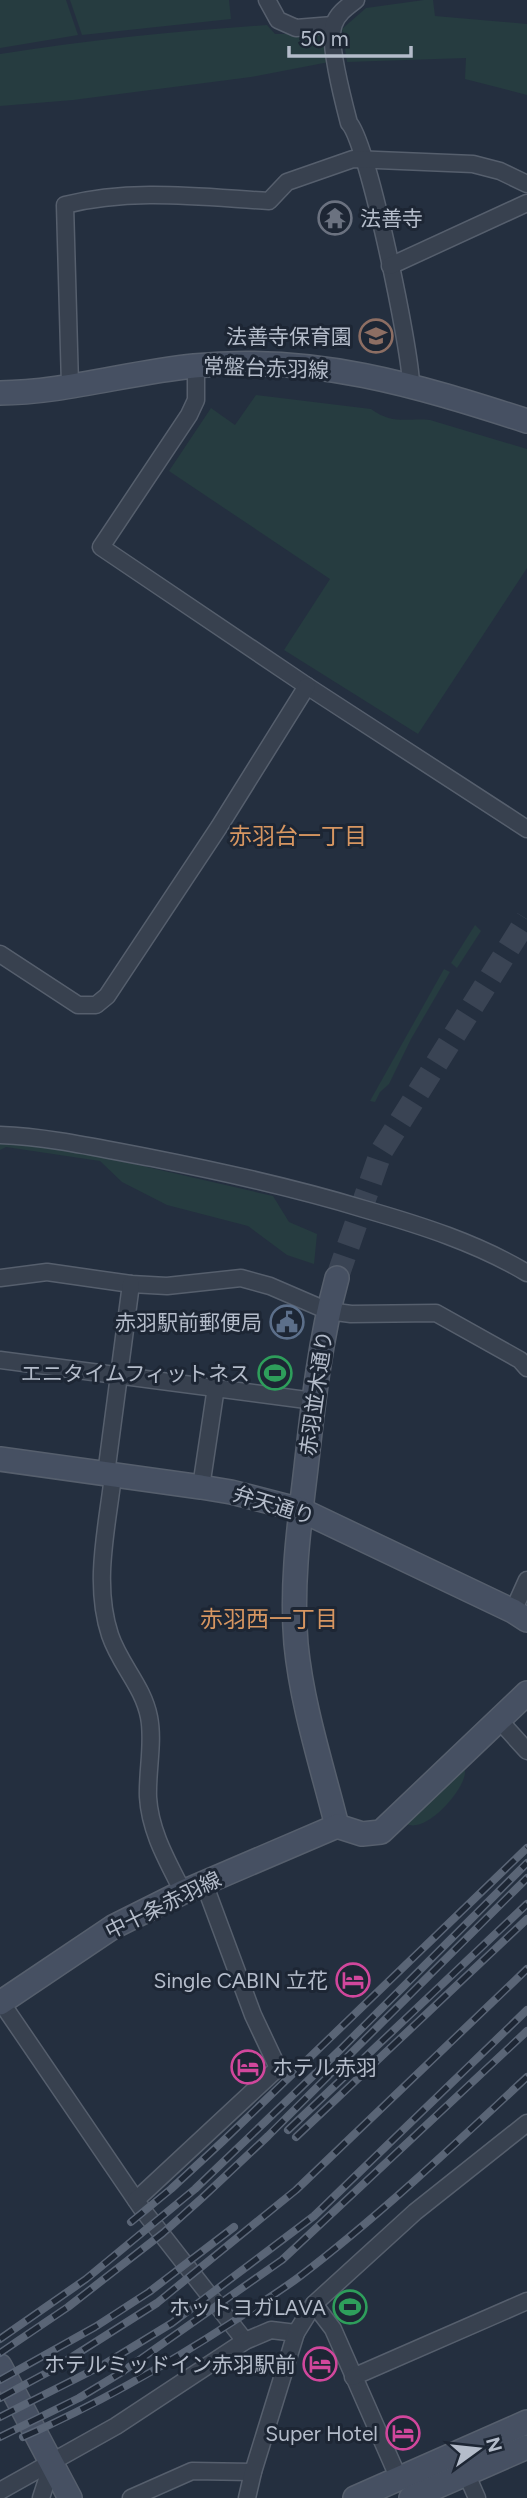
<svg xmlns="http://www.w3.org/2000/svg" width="527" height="2498" viewBox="0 0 527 2498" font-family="Figtree,'Noto Sans JP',sans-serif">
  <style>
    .green { fill: #263c40 }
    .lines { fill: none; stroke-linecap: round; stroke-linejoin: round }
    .secondary-tunnel { stroke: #3a4454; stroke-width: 23; stroke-dasharray: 23 11; stroke-linecap: butt }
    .street-casing { stroke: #565f6d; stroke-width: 19 }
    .secondary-casing { stroke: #565f6d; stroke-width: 26 }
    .street { stroke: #38414f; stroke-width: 16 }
    .secondary { stroke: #465062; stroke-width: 23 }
    .rail-casing { stroke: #5a6576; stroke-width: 8 }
    .rail { stroke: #1d2634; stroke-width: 5; stroke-dasharray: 16; stroke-linecap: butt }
    .labels { text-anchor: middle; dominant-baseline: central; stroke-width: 6; stroke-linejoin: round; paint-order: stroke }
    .poi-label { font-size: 21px; fill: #b4bcca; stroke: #1d2634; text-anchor: end }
    .street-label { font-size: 21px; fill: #b4bcca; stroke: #1d2634 }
    .neighbourhood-label { font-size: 23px; fill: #d79661; stroke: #1d2634 }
  </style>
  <rect width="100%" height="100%" fill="#242f3f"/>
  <g class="green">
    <path d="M0 0H66L78 35 0 48Z"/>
    <path d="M70 0H229L231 19 82 35Z"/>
    <path d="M424 0H433L435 16 527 24V95L465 79 466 58 347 62 342 29 366 8Z"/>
    <path d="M267 25 275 34H325L329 62 251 77 73 100 0 106V54C88 40 177 31 267 25Z"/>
    <path d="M256 395 371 409C393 425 406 418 430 420L527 449V568L418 734 284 650 330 579 169 471 211 408 235 425Z"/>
    <path d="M475 925 481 931 457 968 451 963Z"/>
    <path d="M444 969 450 972 411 1039 389 1084 380 1092 375 1102 370 1101Z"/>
    <path d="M0 1139 38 1142 273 1196 289 1222 317 1234 314 1264 287 1255 248 1226 167 1205 122 1182 100 1161 6 1147 0 1150Z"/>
    <path d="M460 1769 465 1770C467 1789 425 1834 407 1824V1818Z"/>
  </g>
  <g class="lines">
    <path class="secondary-tunnel" d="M337 1278 381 1152 527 919"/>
    <defs>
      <g id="street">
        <path d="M267 0 278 20 296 28 333 25"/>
        <path d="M356 0C347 7 338 13 334 24 327 40 344 104 349 123 368 143 411 351 411 385"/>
        <path d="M390 266 527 203"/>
        <path d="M196 365V400L189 415 101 547 307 686 527 829"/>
        <path d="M70 385 65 205C132 188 200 197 269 201L287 182 353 159 473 164 500 171 527 184"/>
        <path d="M0 954 78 1005H96L107 996 219 827 307 686"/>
        <path d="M0 1135C52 1137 102 1149 152 1158 223 1172 295 1188 364 1209 420 1225 477 1243 527 1273"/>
        <path d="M0 1278 47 1272 131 1284 167 1286 241 1278 270 1286 328 1311 351 1314 436 1313 520 1360 527 1368"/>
        <path d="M0 1360 314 1401"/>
        <path d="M106 1474 131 1284"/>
        <path d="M113 1476C107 1528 93 1584 110 1635 120 1665 143 1686 149 1717 154 1742 147 1771 148 1797 150 1832 168 1862 183 1892"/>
        <path d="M201 1487 216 1387"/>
        <path d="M513 1611 527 1580"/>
        <path d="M499 1720 527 1751"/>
        <path d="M1 2002 142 2209 245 2341"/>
        <path d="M136 2200 278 2068 253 2015 204 1883"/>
        <path d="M314 2304 333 2329 399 2479"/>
        <path d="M353 2377 527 2301"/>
        <path d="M466 2473 477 2498"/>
        <path d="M0 2491 116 2426 245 2341 271 2330 296 2333"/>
        <path d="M41 2498 52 2464"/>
        <path d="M131 2498 192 2471 253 2472"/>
        <path d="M247 2498 253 2472 296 2333 314 2304 415 2212 527 2123"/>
      </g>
      <g id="secondary">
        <path d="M0 393C62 393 131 372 194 366 315 354 415 385 527 421"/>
        <path d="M337 1278C320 1340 313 1405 306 1468 299 1527 291 1584 296 1644 302 1706 322 1766 337 1826"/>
        <path d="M0 1459 201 1487 231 1492 301 1510 513 1611 527 1620"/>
        <path d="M0 2003 113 1927 183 1892 337 1826 362 1834 381 1832 527 1693"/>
        <path d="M0 2366 70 2498"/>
        <path d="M355 2498 527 2422"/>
        <path d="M411 2498 527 2447"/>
      </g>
    </defs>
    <use href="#street" class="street-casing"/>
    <use href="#secondary" class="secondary-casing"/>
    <use href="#street" class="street"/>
    <use href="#secondary" class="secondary"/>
    <defs>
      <g id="rail">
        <path d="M288 2130 527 1904"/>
        <path d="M296 2137 527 1919"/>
        <path d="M131 2222 171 2189 222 2142 527 1848"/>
        <path d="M0 2339 86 2279 195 2189 342 2048 527 1863"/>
        <path d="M0 2353 68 2307 163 2233 202 2198 268 2136 527 1878"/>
        <path d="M0 2380 95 2327 149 2292 234 2227"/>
        <path d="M0 2398 50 2371 157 2303 296 2190 527 1969"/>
        <path d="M0 2417 103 2365 172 2323 314 2216 527 2010"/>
        <path d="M0 2437 79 2398 122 2372 282 2260 527 2031"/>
        <path d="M23 2437C98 2404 168 2364 237 2319 257 2305 279 2292 299 2277 379 2216 453 2146 527 2077"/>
      </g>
    </defs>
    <use href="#rail" class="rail-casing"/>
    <use href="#rail" class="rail"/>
  </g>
  <defs>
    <symbol id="temple-ring" viewBox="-11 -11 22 22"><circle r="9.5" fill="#1d2634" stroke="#6b7280" stroke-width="1.5"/><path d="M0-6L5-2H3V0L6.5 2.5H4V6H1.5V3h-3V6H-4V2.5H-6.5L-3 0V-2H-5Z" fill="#6b7280"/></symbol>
    <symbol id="school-ring" viewBox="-11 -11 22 22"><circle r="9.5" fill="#1d2634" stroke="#8d6e63" stroke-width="1.5"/><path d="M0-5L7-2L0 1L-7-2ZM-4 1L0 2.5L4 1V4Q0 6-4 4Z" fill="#8d6e63"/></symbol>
    <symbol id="civic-ring" viewBox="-11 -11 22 22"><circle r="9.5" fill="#1d2634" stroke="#5c6f8a" stroke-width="1.5"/><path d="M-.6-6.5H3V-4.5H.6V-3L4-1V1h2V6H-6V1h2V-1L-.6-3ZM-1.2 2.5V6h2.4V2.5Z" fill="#5c6f8a"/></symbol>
    <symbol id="stadium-ring" viewBox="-11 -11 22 22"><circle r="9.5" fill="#1d2634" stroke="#2e9e5b" stroke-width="1.5"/><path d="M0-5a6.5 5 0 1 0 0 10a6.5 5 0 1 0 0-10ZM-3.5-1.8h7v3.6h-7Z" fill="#2e9e5b"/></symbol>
    <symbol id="hotel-ring" viewBox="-11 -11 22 22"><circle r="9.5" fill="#1d2634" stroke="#d1479c" stroke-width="1.5"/><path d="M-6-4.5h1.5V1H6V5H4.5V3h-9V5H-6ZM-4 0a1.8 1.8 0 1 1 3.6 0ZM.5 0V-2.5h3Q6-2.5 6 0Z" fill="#d1479c"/></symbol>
  </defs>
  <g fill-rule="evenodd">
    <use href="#temple-ring" x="316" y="199" width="38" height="38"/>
    <use href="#school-ring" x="357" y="317" width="38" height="38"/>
    <use href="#civic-ring" x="268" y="1303" width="38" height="38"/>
    <use href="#stadium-ring" x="256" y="1354" width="38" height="38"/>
    <use href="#hotel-ring" x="334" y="1961" width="38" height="38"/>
    <use href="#hotel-ring" x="229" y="2048" width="38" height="38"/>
    <use href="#stadium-ring" x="331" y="2288" width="38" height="38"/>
    <use href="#hotel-ring" x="301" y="2345" width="38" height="38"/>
    <use href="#hotel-ring" x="384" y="2414" width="38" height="38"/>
  </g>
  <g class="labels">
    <g class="poi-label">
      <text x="360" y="218" text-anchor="start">法善寺</text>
      <text x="352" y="336">法善寺保育園</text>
      <text x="262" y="1322">赤羽駅前郵便局</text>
      <text x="250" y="1373">エニタイムフィットネス</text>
      <text x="328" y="1980">Single CABIN 立花</text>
      <text x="272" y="2067" text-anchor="start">ホテル赤羽</text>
      <text x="326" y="2307">ホットヨガLAVA</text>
      <text x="296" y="2364">ホテルミッドイン赤羽駅前</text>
      <text x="378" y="2433">Super Hotel</text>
    </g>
    <g class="street-label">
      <text transform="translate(266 368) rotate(2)">常盤台赤羽線</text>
      <text transform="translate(316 1393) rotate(-82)">赤羽並木通り</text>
      <text transform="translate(274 1505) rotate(17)">弁天通り</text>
      <text transform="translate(163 1905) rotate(-26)">中十条赤羽線</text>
    </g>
    <g class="neighbourhood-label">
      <text x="298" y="836">赤羽台一丁目</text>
      <text x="269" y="1619">赤羽西一丁目</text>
    </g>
  </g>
  <g transform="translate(478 2449) rotate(75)" stroke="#1d2634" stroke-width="5" paint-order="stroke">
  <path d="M0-5L12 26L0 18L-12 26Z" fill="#b4bcca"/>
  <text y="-10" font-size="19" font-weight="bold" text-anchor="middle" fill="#b4bcca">N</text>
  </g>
  <path d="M289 46v10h122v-10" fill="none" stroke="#b4bcca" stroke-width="3.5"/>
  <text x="300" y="46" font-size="21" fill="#b4bcca" stroke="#1d2634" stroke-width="5" paint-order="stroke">50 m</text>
</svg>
